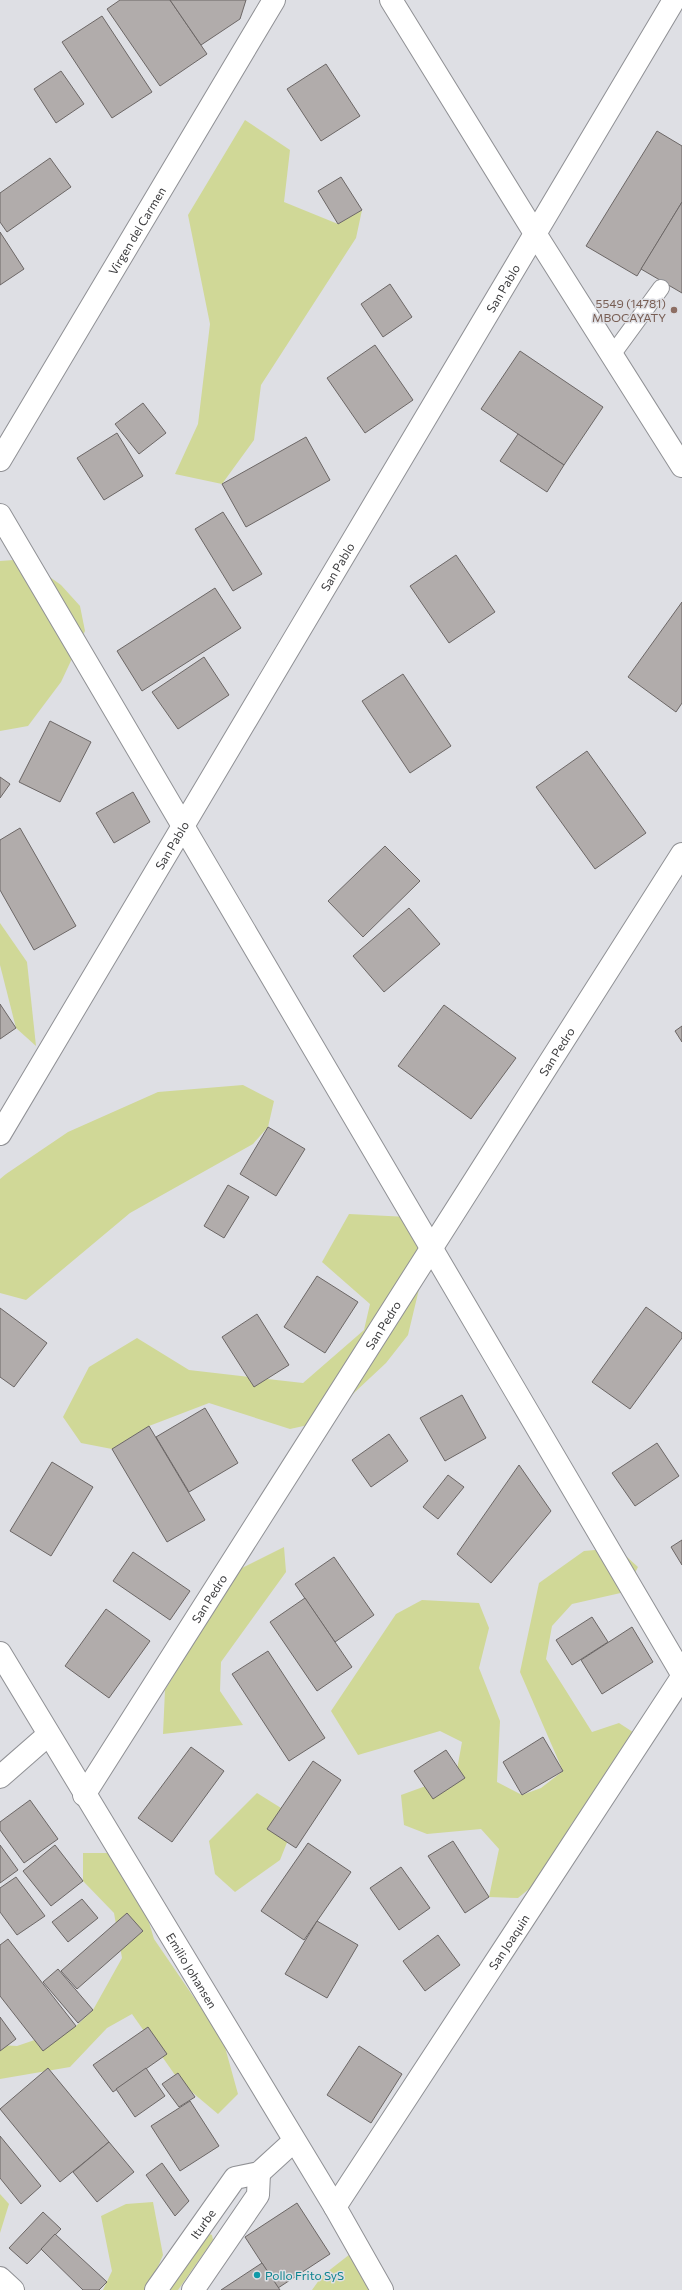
<svg xmlns="http://www.w3.org/2000/svg" width="682" height="2290" viewBox="0 0 682 2290" font-family="Commissioner,sans-serif">
  <style>
    .green { fill: #d0d897 }
    .building { fill: #b1acab; stroke: #6c6766 }
    .lines { fill: none; stroke-linecap: round; stroke-linejoin: round }
    .service-casing { stroke: #909195; stroke-width: 18 }
    .minor-casing { stroke: #909195; stroke-width: 24 }
    .service { stroke: #fff; stroke-width: 16 }
    .minor { stroke: #fff; stroke-width: 22 }
    .education-dot { fill: #8d6e63; stroke: #dedfe4; stroke-width: 1.5 }
    .culture-dot { fill: #0f9aa8; stroke: #dedfe4; stroke-width: 1.5 }
    .labels { text-anchor: middle; dominant-baseline: central; stroke-width: 3; stroke-linejoin: round; paint-order: stroke }
    .street-label { font-size: 12px; fill: #3c3c3e; stroke: #dedfe4 }
    .education-label { font-size: 12px; fill: #785e54; stroke: #dedfe4; text-anchor: end }
    .culture-label { font-size: 12px; fill: #0d838f; stroke: #dedfe4; text-anchor: start }
  </style>
  <rect width="100%" height="100%" fill="#dedfe4"/>
  <g class="green">
    <path d="M245 120 290 150 284 202 338 224 362 210 356 238 261 385 254 440 222 484 175 474 198 424 210 324 188 215Z"/>
    <path d="M14 560 40 570 61 585 80 606 85 631 61 682 28 726 0 731V561Z"/>
    <path d="M0 923 27 962 36 1046 16 1028 0 965Z"/>
    <path d="M243 1085 274 1101 268 1127 253 1144 130 1213 26 1300 0 1293V1179L6 1174 68 1132 158 1092Z"/>
    <path d="M349 1214 408 1217 431 1239 408 1335 386 1363 340 1406 317 1423 290 1429 209 1403 149 1426 112 1449 81 1443 63 1417 89 1367 137 1338 189 1370 303 1383 364 1330 370 1304 322 1262Z"/>
    <path d="M284 1547 286 1572 221 1662 220 1691 243 1725 163 1734 165 1690 238 1570Z"/>
    <path d="M617 1548 638 1567 625 1592 572 1604 552 1626 546 1659 592 1732 619 1723 642 1738 636 1764 572 1823 545 1876 518 1898 489 1897 499 1849 481 1829 427 1834 404 1825 401 1795 456 1775 462 1742 440 1731 358 1755 331 1711 396 1614 422 1600 479 1603 489 1628 479 1668 500 1721 497 1782 522 1795 541 1788 563 1771 520 1672 539 1583 584 1551Z"/>
    <path d="M257 1793 281 1808 290 1835 280 1860 235 1892 215 1874 209 1841Z"/>
    <path d="M83 1853H113L137 1882 154 1939 223 2040 238 2094 218 2114 180 2082 132 2014 107 2028 70 2067 0 2079V2045L17 2046 76 2026 93 2010 122 1958 114 1913 83 1881Z"/>
    <path d="M0 2194 9 2204 0 2233Z"/>
    <path d="M153 2202 163 2255 148 2290H103L112 2271 101 2216 126 2204Z"/>
    <path d="M207 2233 212 2235 213 2240 178 2290H167Z"/>
    <path d="M354 2251 368 2271 369 2290H312L322 2276Z"/>
  </g>
  <g class="building">
    <path d="M120 0H170L207 54 160 86 107 9Z"/>
    <path d="M170 0H246L240 19 201 45Z"/>
    <path d="M102 16 152 92 112 118 62 42Z"/>
    <path d="M326 64 360 116 321 141 287 89Z"/>
    <path d="M61 71 84 104 56 123 34 89Z"/>
    <path d="M657 131 682 146V202L637 276 586 246Z"/>
    <path d="M50 158 71 187 7 232 0 222V193Z"/>
    <path d="M341 177 362 210 338 224 318 191Z"/>
    <path d="M682 202V293L641 269Z"/>
    <path d="M0 232 24 269 0 285Z"/>
    <path d="M390 284 412 317 383 337 361 304Z"/>
    <path d="M375 345 413 400 365 433 327 378Z"/>
    <path d="M520 351 603 407 564 465 481 409Z"/>
    <path d="M143 403 166 433 139 454 115 424Z"/>
    <path d="M117 433 143 476 104 500 77 458Z"/>
    <path d="M518 434 564 465 547 492 500 461Z"/>
    <path d="M306 437 330 480 246 527 222 484Z"/>
    <path d="M223 512 262 574 233 591 195 529Z"/>
    <path d="M456 555 495 612 449 643 410 586Z"/>
    <path d="M215 588 241 628 142 691 117 651Z"/>
    <path d="M682 602V703L676 712 628 677Z"/>
    <path d="M204 657 229 695 178 729 152 692Z"/>
    <path d="M403 674 451 746 410 773 362 701Z"/>
    <path d="M50 721 91 742 60 802 19 782Z"/>
    <path d="M587 751 646 833 595 869 536 787Z"/>
    <path d="M0 777 10 784 0 798Z"/>
    <path d="M133 792 150 822 114 843 96 813Z"/>
    <path d="M20 828 76 926 34 950 0 890V840Z"/>
    <path d="M385 846 420 881 363 937 328 901Z"/>
    <path d="M409 908 440 944 384 992 353 956Z"/>
    <path d="M0 1004 16 1028 0 1039Z"/>
    <path d="M444 1005 516 1058 471 1119 398 1066Z"/>
    <path d="M682 1026V1042L675 1031Z"/>
    <path d="M268 1127 305 1149 276 1196 240 1174Z"/>
    <path d="M228 1185 249 1197 224 1238 204 1226Z"/>
    <path d="M317 1276 358 1302 325 1353 284 1327Z"/>
    <path d="M646 1307 682 1333V1338L630 1409 592 1382Z"/>
    <path d="M0 1308 47 1343 14 1387 0 1377Z"/>
    <path d="M257 1314 289 1365 254 1387 222 1337Z"/>
    <path d="M462 1395 486 1438 445 1461 420 1418Z"/>
    <path d="M205 1408 238 1463 189 1492 156 1437Z"/>
    <path d="M149 1426 205 1520 167 1542 112 1449Z"/>
    <path d="M389 1434 408 1461 371 1487 352 1460Z"/>
    <path d="M657 1443 679 1476 635 1506 612 1473Z"/>
    <path d="M52 1462 93 1487 51 1556 10 1531Z"/>
    <path d="M519 1465 551 1511 491 1583 457 1554Z"/>
    <path d="M448 1475 464 1487 438 1519 423 1507Z"/>
    <path d="M682 1540V1565L671 1547Z"/>
    <path d="M133 1552 190 1591 170 1620 113 1581Z"/>
    <path d="M334 1557 374 1615 335 1642 295 1584Z"/>
    <path d="M305 1598 352 1667 317 1691 270 1622Z"/>
    <path d="M106 1609 150 1641 109 1698 65 1666Z"/>
    <path d="M592 1617 608 1642 572 1665 556 1640Z"/>
    <path d="M632 1627 653 1662 602 1694 581 1660Z"/>
    <path d="M268 1651 325 1738 289 1761 232 1674Z"/>
    <path d="M543 1737 563 1771 522 1795 503 1762Z"/>
    <path d="M191 1747 224 1771 172 1842 138 1818Z"/>
    <path d="M446 1750 465 1778 433 1799 414 1771Z"/>
    <path d="M313 1761 341 1780 296 1848 267 1829Z"/>
    <path d="M30 1800 58 1839 24 1863 0 1830V1822Z"/>
    <path d="M453 1841 489 1897 465 1913 428 1856Z"/>
    <path d="M308 1843 351 1872 304 1940 261 1911Z"/>
    <path d="M0 1845 18 1870 0 1883Z"/>
    <path d="M55 1845 83 1881 51 1906 23 1871Z"/>
    <path d="M401 1867 430 1908 399 1930 370 1888Z"/>
    <path d="M16 1877 45 1916 17 1935 0 1912V1888Z"/>
    <path d="M82 1899 98 1918 68 1942 52 1922Z"/>
    <path d="M127 1913 143 1931 77 1989 61 1971Z"/>
    <path d="M317 1921 358 1945 327 1998 285 1974Z"/>
    <path d="M438 1935 460 1965 425 1991 403 1961Z"/>
    <path d="M8 1939 76 2026 43 2051 0 1996V1945Z"/>
    <path d="M58 1969 93 2010 78 2023 43 1982Z"/>
    <path d="M0 2017 16 2039 0 2051Z"/>
    <path d="M148 2027 167 2054 113 2092 93 2065Z"/>
    <path d="M359 2046 402 2074 371 2123 327 2095Z"/>
    <path d="M48 2068 109 2142 60 2182 0 2109Z"/>
    <path d="M146 2068 165 2096 135 2117 116 2089Z"/>
    <path d="M178 2073 195 2097 179 2107 162 2084Z"/>
    <path d="M190 2101 219 2146 180 2171 151 2126Z"/>
    <path d="M0 2136 41 2186 21 2204 0 2178Z"/>
    <path d="M109 2142 134 2172 97 2202 73 2172Z"/>
    <path d="M162 2163 189 2201 175 2216 146 2175Z"/>
    <path d="M297 2203 330 2254 278 2288 245 2237Z"/>
    <path d="M43 2212 61 2229 27 2264 9 2248Z"/>
    <path d="M55 2234 107 2282 99 2290H83L41 2249Z"/>
    <path d="M262 2263 280 2290H221Z"/>
  </g>
  <g class="lines">
    <defs>
      <path id="service" d="M612 355 661 288"/>
      <g id="minor">
        <path d="M391 0 536 235 682 466"/>
        <path id="s1" d="M0 460 274 0"/>
        <path d="M0 515 682 1674"/>
        <path id="s2" d="M0 1134 674 0"/>
        <path id="s3" d="M0 1653 335 2207 382 2290"/>
        <path d="M0 1777 48 1735"/>
        <path id="s4" d="M84 1795 682 854"/>
        <path id="s5" d="M335 2207 682 1677"/>
        <path d="M0 2278 13 2290"/>
        <path id="s6" d="M156 2290 235 2178 259 2173 294 2141"/>
        <path d="M193 2290 258 2195 259 2173"/>
      </g>
    </defs>
    <use href="#service" class="service-casing"/>
    <use href="#minor" class="minor-casing"/>
    <use href="#service" class="service"/>
    <use href="#minor" class="minor"/>
  </g>
  <circle class="education-dot" cx="674" cy="310" r="4"/>
  <circle class="culture-dot" cx="257" cy="2275" r="4"/>
  <g class="labels">
    <g class="street-label">
      <text stroke="none"><textPath href="#s1" startOffset="267">Virgen del Carmen</textPath></text>
      <text stroke="none"><textPath href="#s2" startOffset="984">San Pablo</textPath></text>
      <text stroke="none"><textPath href="#s2" startOffset="660">San Pablo</textPath></text>
      <text stroke="none"><textPath href="#s2" startOffset="336">San Pablo</textPath></text>
      <text stroke="none"><textPath href="#s4" startOffset="881">San Pedro</textPath></text>
      <text stroke="none"><textPath href="#s4" startOffset="557">San Pedro</textPath></text>
      <text stroke="none"><textPath href="#s4" startOffset="233">San Pedro</textPath></text>
      <text stroke="none"><textPath href="#s5" startOffset="317">San Joaquin</textPath></text>
      <text stroke="none"><textPath href="#s3" startOffset="371">Emilio Johansen</textPath></text>
      <text stroke="none"><textPath href="#s6" startOffset="81">Iturbe</textPath></text>
    </g>
    <g class="education-label">
      <text x="666" y="303">5549 (14781)<tspan x="666" dy="14">MBOCAYATY</tspan></text>
    </g>
    <g class="culture-label">
      <text x="265" y="2275">Pollo Frito SyS</text>
    </g>
  </g>
</svg>
